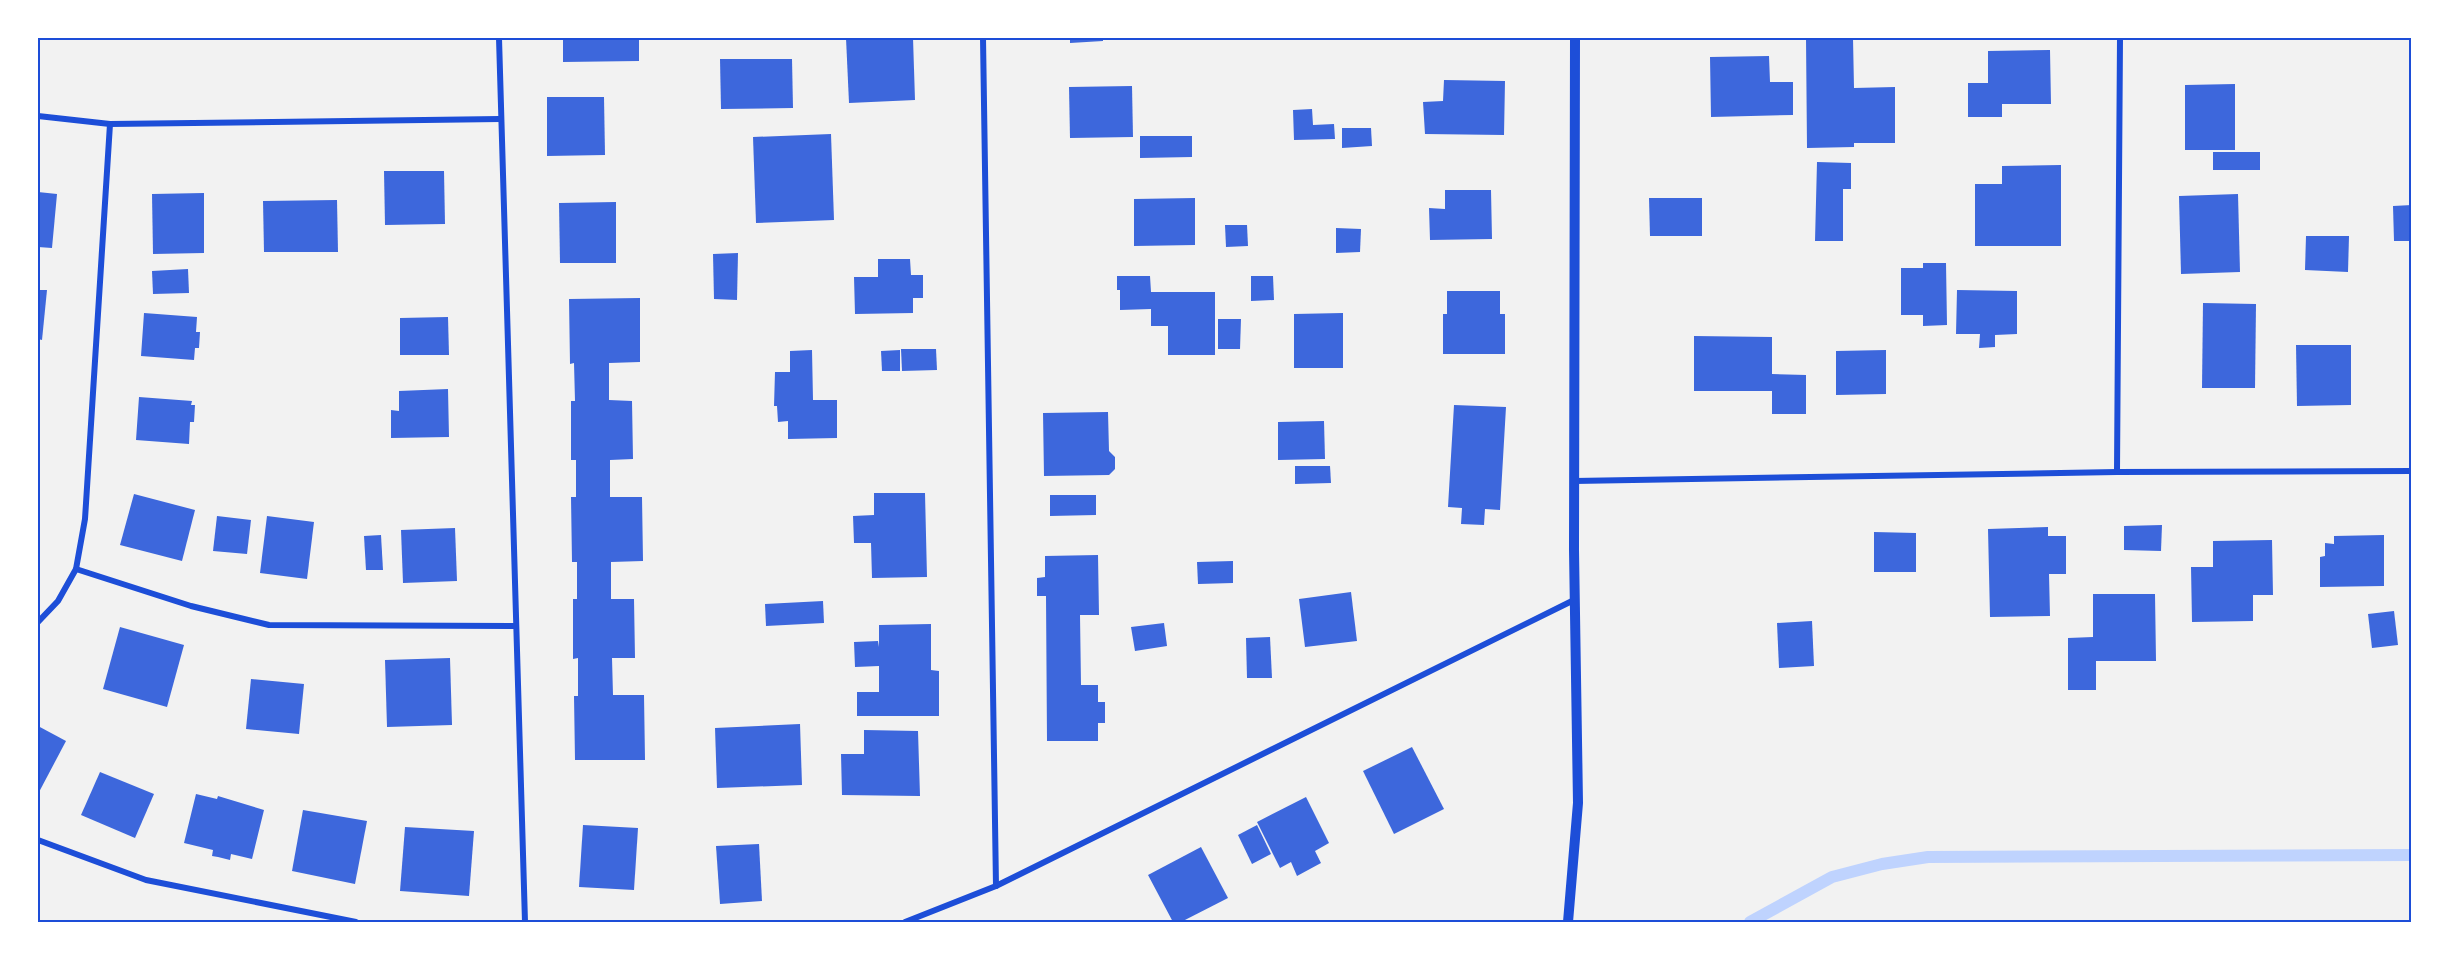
<svg xmlns="http://www.w3.org/2000/svg" width="2449" height="960" viewBox="0 0 2449 960" font-family="'Work Sans',sans-serif">
  <style>
    .lines { fill: none; stroke-linecap: round; stroke-linejoin: round }
    .stream { stroke: #bfd3fe; stroke-width: 12 }
    .building { fill: #3d67dc }
    .minor { stroke: #1d4ed8; stroke-width: 6 }
    .tertiary { stroke: #1d4ed8; stroke-width: 10 }
    .neatline { fill: none; stroke: #1d4ed8; stroke-width: 2 }
  </style>
  <rect width="100%" height="100%" fill="#f2f2f2"/>
  <g class="lines">
    <path class="stream" d="M1750 922 1832 877 1882 864 1928 857 2412 855"/>
  </g>
  <g class="building">
    <path d="M563 38H639V61L563 62Z"/>
    <path d="M846 38H913L915 100 849 103Z"/>
    <path d="M1070 38H1103V41L1070 43Z"/>
    <path d="M1806 38H1853L1854 88 1895 87V143H1854V147L1807 148Z"/>
    <path d="M2050 50 2051 104H2002V117H1968V83H1988V51Z"/>
    <path d="M1769 56 1770 82H1793V115L1711 117 1710 57Z"/>
    <path d="M720 59H792L793 108 721 109Z"/>
    <path d="M1444 80 1505 81 1504 135 1425 134 1423 102 1443 101Z"/>
    <path d="M2235 84V150H2185V85Z"/>
    <path d="M1132 86 1133 137 1070 138 1069 87Z"/>
    <path d="M547 97H604L605 155 547 156Z"/>
    <path d="M1312 109 1313 125 1334 124 1335 139 1294 140 1293 110Z"/>
    <path d="M1342 128H1371L1372 146 1342 148Z"/>
    <path d="M831 134 834 220 756 223 753 137Z"/>
    <path d="M1140 136H1192V157L1140 158Z"/>
    <rect x="2213" y="152" width="47" height="18"/>
    <path d="M1817 162 1851 163V189H1843V241H1815Z"/>
    <path d="M2061 165V246H1975V184H2002V166Z"/>
    <path d="M384 171H444L445 224 385 225Z"/>
    <path d="M1445 190H1491L1492 239 1430 240 1429 208 1445 209Z"/>
    <path d="M38 192 57 194 52 248 38 247Z"/>
    <path d="M204 193V253L153 254 152 194Z"/>
    <path d="M2238 194 2240 272 2181 274 2179 196Z"/>
    <path d="M1195 198V245L1134 246V199Z"/>
    <path d="M1649 198H1702V236H1650Z"/>
    <path d="M337 200 338 252H264L263 201Z"/>
    <path d="M616 202V263H560L559 203Z"/>
    <path d="M2412 205V241H2394L2393 206Z"/>
    <path d="M1225 225H1247L1248 246 1226 247Z"/>
    <path d="M1336 228 1361 229 1360 252 1336 253Z"/>
    <path d="M2306 236H2349L2348 272 2305 270Z"/>
    <path d="M738 253 737 300 714 299 713 254Z"/>
    <path d="M878 259H910L911 275H923V298H913V313L855 314 854 277H878Z"/>
    <path d="M1923 263H1946L1947 325 1923 326V315H1901V268H1923Z"/>
    <path d="M188 269 189 293 153 294 152 271Z"/>
    <path d="M1117 276H1150L1151 292H1215V355H1168V326H1151V309L1120 310V290H1117Z"/>
    <path d="M1251 276H1273L1274 300 1251 301Z"/>
    <path d="M38 290H47L42 340 38 339Z"/>
    <path d="M1957 290 2017 291V334L1995 335V347L1979 348 1980 334H1956Z"/>
    <path d="M1447 291H1500V314H1505V354H1443V314H1447Z"/>
    <path d="M640 298V362L609 363V400L632 401 633 459 610 460V497H642L643 561 611 562V599H634L635 658H612L613 695H644L645 760H575L574 696H578V658L573 659V599H577V562H572L571 497H576V460H571V401H575L574 363 570 364 569 299Z"/>
    <path d="M2203 303 2256 304 2255 388H2202Z"/>
    <path d="M144 313 197 317 196 332H200L199 348H195L194 360 141 356Z"/>
    <path d="M1343 313V368H1294V314Z"/>
    <path d="M448 317 449 355H400V318Z"/>
    <path d="M1218 319H1241L1240 349H1218Z"/>
    <path d="M1694 336 1772 337V374L1806 375V414H1772V391H1694Z"/>
    <path d="M2296 345H2351V405L2297 406Z"/>
    <path d="M901 349H936L937 370 902 371Z"/>
    <path d="M812 350 813 400H837V438L788 439V421L778 422 777 406H774L775 372H790V351Z"/>
    <path d="M900 350V371H882L881 351Z"/>
    <path d="M1886 350V394L1836 395V351Z"/>
    <path d="M448 389 449 437 391 438V410L399 411V391Z"/>
    <path d="M139 397 192 401 191 405H195L194 422H190L189 444 136 440Z"/>
    <path d="M1454 405 1506 407 1500 510 1485 509 1484 525 1461 524 1462 508 1448 507Z"/>
    <path d="M1108 412 1109 451 1115 457V469L1109 475 1044 476 1043 413Z"/>
    <path d="M1324 421 1325 459 1278 460V422Z"/>
    <path d="M1295 466H1330L1331 483 1295 484Z"/>
    <path d="M874 493H925L927 577 872 578 871 543H854L853 516 874 515Z"/>
    <path d="M134 494 195 510 182 561 120 545Z"/>
    <path d="M1050 495H1096V515L1050 516Z"/>
    <path d="M217 516 251 520 247 554 213 551Z"/>
    <path d="M267 516 314 522 307 579 260 573Z"/>
    <path d="M2162 525 2161 551 2124 550V526Z"/>
    <path d="M2048 527V536H2066V574H2049L2050 616 1990 617 1988 529Z"/>
    <path d="M455 528 457 581 403 583 401 530Z"/>
    <path d="M1874 532 1916 533V572H1874Z"/>
    <path d="M381 535 383 570H366L364 536Z"/>
    <path d="M2384 535V586L2320 587V557L2325 556V543L2334 544V536Z"/>
    <path d="M2272 540 2273 595H2253V621L2192 622 2191 567H2213V541Z"/>
    <path d="M1098 555 1099 615H1080L1081 685H1098V702H1105V723H1098V741H1047L1046 596H1037V578L1045 577V556Z"/>
    <path d="M1233 561V583L1198 584 1197 562Z"/>
    <path d="M1351 592 1357 641 1305 647 1299 599Z"/>
    <path d="M2093 594H2155L2156 661H2096V690H2068V638L2093 637Z"/>
    <path d="M823 601 824 623 766 626 765 604Z"/>
    <path d="M2394 611 2398 645 2372 648 2368 614Z"/>
    <path d="M1812 621 1814 666 1779 668 1777 623Z"/>
    <path d="M1164 623 1167 646 1135 651 1131 627Z"/>
    <path d="M931 624V670L939 671V716H857V692H879V666L855 667 854 642 878 641 879 647V625Z"/>
    <path d="M120 627 184 645 167 707 103 689Z"/>
    <path d="M1270 637 1272 678H1247L1246 638Z"/>
    <path d="M450 658 452 725 387 727 385 660Z"/>
    <path d="M251 679 304 684 299 734 246 729Z"/>
    <path d="M800 724 802 785 717 788 715 728Z"/>
    <path d="M38 726 66 741 38 794Z"/>
    <path d="M864 730 918 731 920 796 842 795 841 754H864Z"/>
    <path d="M1412 747 1444 809 1394 834 1363 771Z"/>
    <path d="M100 772 154 794 135 838 81 815Z"/>
    <path d="M196 794 217 799 218 796 264 810 252 859 231 854 230 860 218 857 212 856 213 850 184 843Z"/>
    <path d="M1306 797 1329 843 1315 851 1321 863 1297 876 1291 862 1280 868 1257 822Z"/>
    <path d="M303 810 367 821 355 884 292 871Z"/>
    <path d="M583 825 638 828 634 890 579 887Z"/>
    <path d="M1257 825 1271 854 1252 864 1238 835Z"/>
    <path d="M405 827 474 831 469 896 400 891Z"/>
    <path d="M759 844 762 901 720 904 716 846Z"/>
    <path d="M1201 847 1228 898 1181 922H1173L1148 875Z"/>
  </g>
  <g class="lines">
    <g class="minor">
      <path d="M499 38 525 922"/>
      <path d="M983 38 996 886"/>
      <path d="M38 116 110 124 500 119"/>
      <path d="M2117 472 2120 38"/>
      <path d="M1574 481 2117 472 2412 471"/>
      <path d="M76 569 191 606 269 625 516 626"/>
      <path d="M38 622 58 601 76 569 85 519 110 124"/>
      <path d="M38 840 146 880 356 922"/>
      <path d="M905 922 996 886 1574 600"/>
    </g>
    <path class="tertiary" d="M1568 922 1578 803 1574 550 1575 38"/>
  </g>
  <rect width="2449" height="960" fill="none" stroke="#ffffff" stroke-width="78"/>
  <rect x="39" y="39" width="2371" height="882" class="neatline"/>
</svg>
